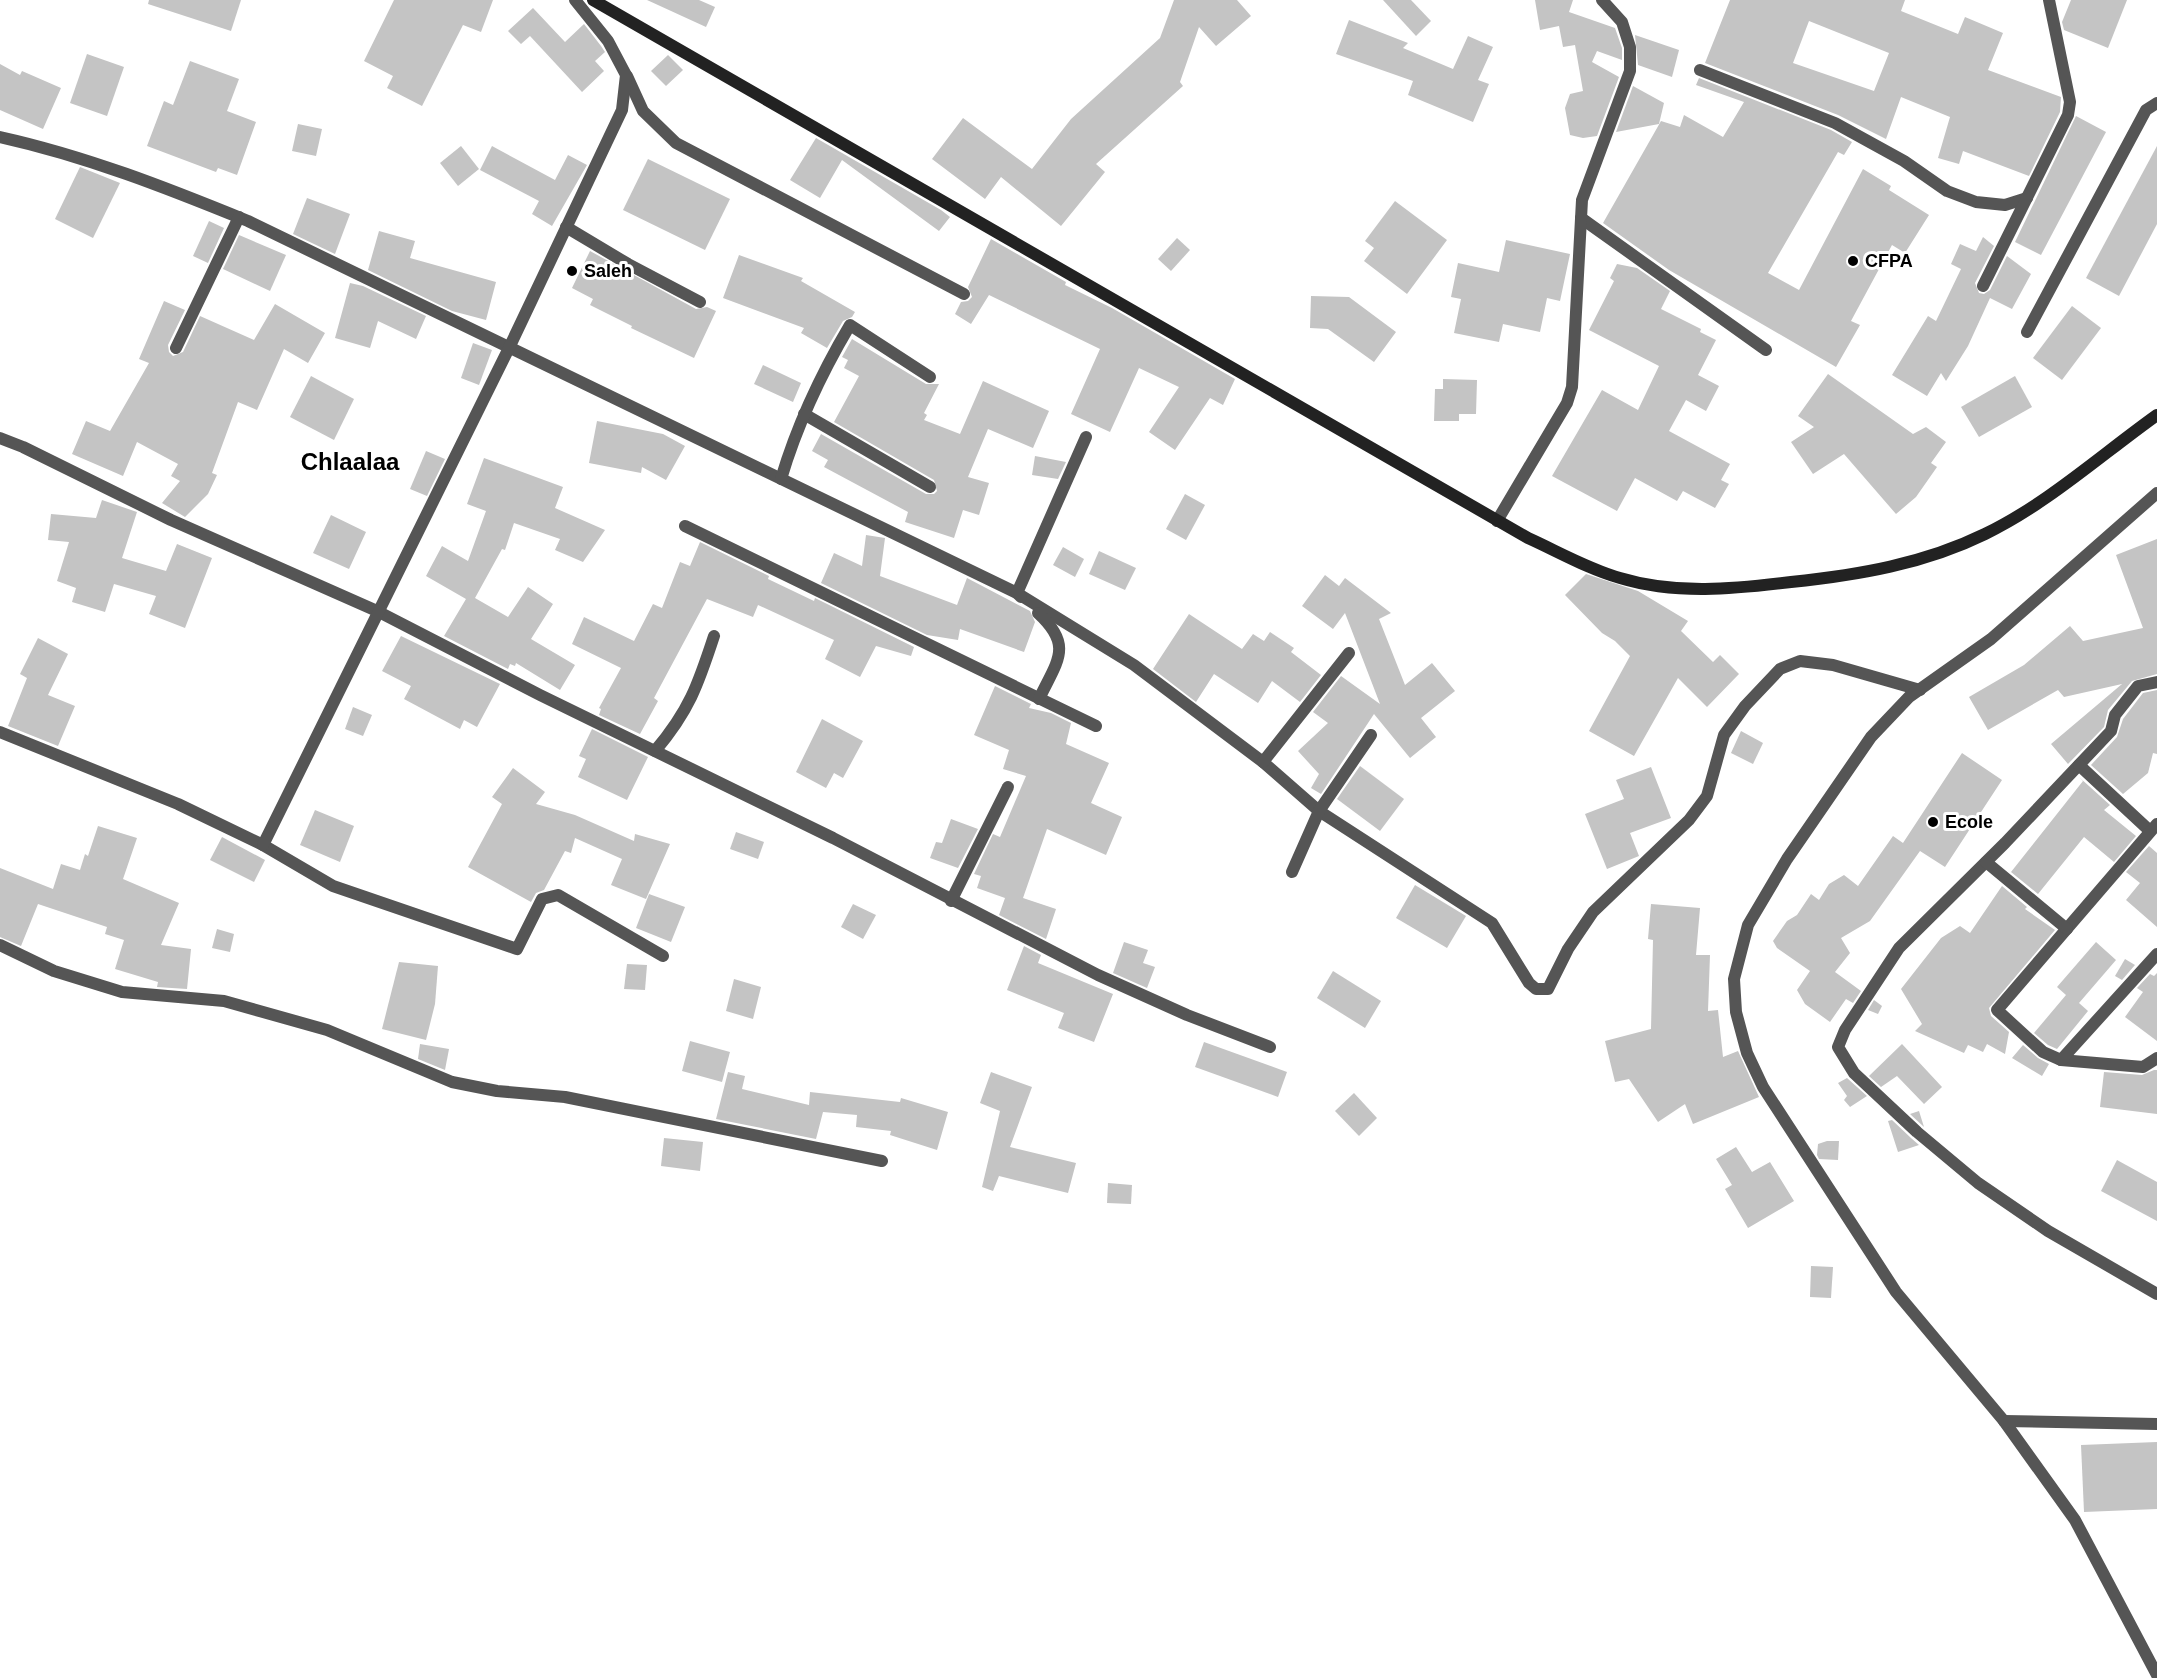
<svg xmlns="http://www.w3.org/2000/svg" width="2157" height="1678" viewBox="0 0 2157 1678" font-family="Helvetica,sans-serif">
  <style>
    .building { fill: #c4c4c4; fill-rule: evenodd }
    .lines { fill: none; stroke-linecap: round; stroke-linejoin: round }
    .minor { stroke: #555; stroke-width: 12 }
    .secondary { stroke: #222; stroke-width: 12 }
    .poi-dot { fill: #000; stroke: #fff; stroke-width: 2 }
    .labels { text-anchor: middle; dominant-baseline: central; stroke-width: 6; stroke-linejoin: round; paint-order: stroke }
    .poi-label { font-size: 18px; font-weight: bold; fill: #000; stroke: #fff; text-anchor: start }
    .district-label { font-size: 24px; font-weight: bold; fill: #000; stroke: #fff }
  </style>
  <rect width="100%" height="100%" fill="#fff"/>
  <g class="building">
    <path d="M149 0H241L231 31 148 4Z"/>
    <path d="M394 0H493L481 32 463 25 422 106 387 88 393 76 364 61Z"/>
    <path d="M647 0H699L715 7 706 27Z"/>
    <path d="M1174 0H1237L1251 16 1216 46 1199 27 1180 82 1183 86 1096 164 1105 172 1061 226 1001 177 985 199 932 159 963 118 1032 169 1071 119 1160 38Z"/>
    <path d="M1383 0H1411L1431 21 1416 36Z"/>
    <path d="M1535 0H1573L1569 12 1615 28 1622 48V60L1597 51 1592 62 1619 77 1597 136 1583 138 1570 135 1565 108 1570 94 1583 91 1575 45 1563 47 1559 26 1540 30Z"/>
    <path d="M1730 0H1905L1901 11 1958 34 1965 17 2003 33 1988 70 2061 97 2060 112 2029 176 1963 151 1959 164 1938 158 1950 117 1901 97 1886 139 1838 115 1705 63ZM1809 21 1889 53 1874 91 1793 63Z"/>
    <path d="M2071 0H2127L2108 48 2064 30 2062 22Z"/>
    <path d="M533 8 565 42 584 24 601 46 605 52 595 61 604 71 582 92 530 36 521 44 508 31Z"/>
    <path d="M1349 20 1408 43 1403 48 1453 69 1468 36 1493 47 1478 80 1489 84 1473 122 1408 95 1413 81 1336 54Z"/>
    <path d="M1635 35 1679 50 1672 77 1638 65Z"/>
    <path d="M87 54 124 67 107 116 70 103Z"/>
    <path d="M668 55 683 70 666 86 651 71Z"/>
    <path d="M190 61 239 79 227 111 256 122 237 175 218 168 216 172 147 146 164 101 173 105Z"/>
    <path d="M0 64 20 75 22 71 61 88 43 129 0 110Z"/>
    <path d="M1699 78 1831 130 1852 142 1844 155 1838 152 1768 273 1799 290 1863 169 1891 186 1889 190 1929 215 1905 253 1892 245 1851 321 1860 325 1836 367 1669 270 1603 223 1661 121 1680 127 1684 115 1723 137 1744 102 1696 85Z"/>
    <path d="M1633 86 1664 103 1659 124 1616 132Z"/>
    <path d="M2076 116 2106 132 2041 255 2015 242Z"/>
    <path d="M298 124 322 129 316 156 292 151Z"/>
    <path d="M816 138 941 210 950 217 939 231 842 160 820 198 790 180Z"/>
    <path d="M461 146 479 169 458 186 440 163Z"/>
    <path d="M492 146 555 180 568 155 587 165 552 226 532 214 539 201 480 170Z"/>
    <path d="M2157 146V224L2119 296 2086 278Z"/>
    <path d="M648 159 730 199 705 250 623 210Z"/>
    <path d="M80 167 120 183 93 238 55 219Z"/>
    <path d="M307 198 350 214 335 254 293 234Z"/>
    <path d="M1395 201 1447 240 1407 294 1364 261 1374 248 1365 241Z"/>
    <path d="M209 221 224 228 208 263 193 256Z"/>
    <path d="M379 231 415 241 410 258 496 282 486 320 452 311 368 270Z"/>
    <path d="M239 235 286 255 270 291 223 269Z"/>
    <path d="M1983 237 1994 246 1975 283 1979 293 1984 294 1990 290 2007 256 2031 274 2012 309 1990 298 1968 346 1946 381 1941 373 1927 396 1892 375 1928 316 1936 321 1961 269 1951 264 1960 244 1976 251Z"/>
    <path d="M1177 238 1190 250 1171 271 1158 259Z"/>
    <path d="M991 239 1066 282 1065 285 1112 308 1235 379 1223 405 1210 398 1175 450 1149 432 1179 387 1139 368 1110 432 1071 414 1100 349 989 295 971 324 955 314 961 302 968 301 972 297 968 287Z"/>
    <path d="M1506 240 1570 254 1560 301 1547 298 1540 332 1503 324 1499 342 1454 333 1461 299 1451 297 1458 263 1499 272Z"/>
    <path d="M590 251 696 309 707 307 716 311 694 358 631 328 632 326 590 305 593 299 572 288Z"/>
    <path d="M739 255 803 278 801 281 855 312 852 317 843 321 827 348 801 333 804 328 723 298Z"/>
    <path d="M1617 264 1637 268 1670 291 1661 309 1701 329 1700 332 1716 340 1698 375 1719 386 1706 411 1686 400 1669 431 1730 464 1721 480 1729 484 1715 508 1683 491 1677 501 1635 478 1617 511 1552 476 1602 390 1638 410 1659 366 1589 330 1614 281 1610 278Z"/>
    <path d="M350 283 363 286 426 316 416 339 378 321 370 348 335 338Z"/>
    <path d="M1311 296 1349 297 1396 332 1374 362 1328 329 1310 328Z"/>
    <path d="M164 301 185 310 168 345 169 352 173 356 183 352 200 316 254 340 275 304 325 333 308 363 284 349 257 410 238 402 212 473 217 475 208 494 185 517 162 503 180 481 171 476 178 464 137 442 123 476 72 454 86 421 110 431 149 363 139 359Z"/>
    <path d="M2072 306 2101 328 2062 380 2033 358Z"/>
    <path d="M852 339 926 384H939L924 413 927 415 924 420 960 434 983 381 1049 411 1033 448 988 429 968 477 989 483 979 515 963 510 954 538 905 522 908 512 824 467 828 460 812 451 821 434 926 494H934L937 491 934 480 834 422 859 376 844 368 848 360 842 357Z"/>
    <path d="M473 343 492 350 479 385 461 378Z"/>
    <path d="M763 365 801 383 793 402 754 384Z"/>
    <path d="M1828 374 1913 434 1926 427 1946 442 1931 463 1937 467 1916 497 1896 514 1844 454 1813 474 1791 442 1814 427 1798 416Z"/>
    <path d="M311 376 354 399 334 440 290 417Z"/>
    <path d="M2015 376 2032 407 1979 437 1961 407Z"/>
    <path d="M1443 379 1477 380 1476 414H1459V421H1434L1435 389H1443Z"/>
    <path d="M597 421 663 434 685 446 666 480 642 467 641 473 589 463Z"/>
    <path d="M426 451 445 459 427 496 410 489Z"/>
    <path d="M1035 456 1066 462 1058 479 1032 475Z"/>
    <path d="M484 458 563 487 555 508 605 530 583 562 555 550 560 539 514 523 505 550 502 549 475 598 508 617 528 587 553 604 531 639 575 665 560 690 516 663 515 666 510 664 508 669 444 636 466 599 426 576 442 546 468 561 486 511 467 504Z"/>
    <path d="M1185 494 1205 505 1186 540 1166 529Z"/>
    <path d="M102 500 137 512 122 558 166 571 177 544 212 558 185 628 149 614 156 596 114 584 105 612 72 602 76 588 57 581 69 542 48 540 51 514 96 518Z"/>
    <path d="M331 515 366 532 349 569 313 553Z"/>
    <path d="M866 535 885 538 880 576 957 605 967 578 1030 611 1035 622 1024 652 960 629 958 640 927 635 821 583 834 553 862 566Z"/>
    <path d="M2157 539V674L2132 681 2108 710 2104 727 2068 764 2051 744 2122 684 2064 697 2058 690 1988 730 1969 697 2024 665 2070 626 2083 641 2143 628 2116 555Z"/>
    <path d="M700 542 769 576 768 579 814 601 815 598 914 647 911 656 876 646 860 677 825 659 834 640 758 605 753 617 707 599 654 698 658 701 640 734 599 715 601 709 599 708 621 668 572 644 584 617 634 641 653 604 662 608 680 562 690 566Z"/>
    <path d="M1063 547 1084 559 1075 577 1053 565Z"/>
    <path d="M1099 551 1136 568 1125 590 1089 574Z"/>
    <path d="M1586 574 1638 591 1688 621 1681 631 1713 662 1720 655 1739 674 1707 707 1678 678 1634 756 1589 731 1630 656 1615 641 1602 633 1565 595Z"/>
    <path d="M1325 575 1339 586 1345 578 1391 613 1379 619 1405 685 1432 663 1455 691 1421 718 1436 737 1410 758 1374 714 1321 794 1311 788 1319 774 1298 751 1328 723 1313 712 1341 676 1380 704 1345 613 1333 629 1302 606Z"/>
    <path d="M1189 614 1242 649 1253 634 1264 641 1270 632 1294 648 1291 652 1321 675 1300 702 1272 681 1258 703 1214 674 1196 702 1153 669Z"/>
    <path d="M401 636 500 684 477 727 464 720 460 729 404 699 411 686 382 671Z"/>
    <path d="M38 638 68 654 48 695 75 706 58 746 8 726 27 678 20 674Z"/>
    <path d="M995 686 1031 704 1029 708 1051 713 1071 723 1066 744 1109 763 1091 803 1122 817 1106 855 1047 829 1023 898 1056 909 1046 939 999 915 1005 898 977 888 981 876 974 874 993 834 1000 837 1026 776 1003 769 1009 750 974 735Z"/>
    <path d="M2157 690V754L2153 753 2148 773 2123 794 2091 765 2117 737 2123 719 2143 693Z"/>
    <path d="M353 707 372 715 363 736 345 729Z"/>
    <path d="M822 719 863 741 843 778 834 773 826 788 796 772Z"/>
    <path d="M592 729 648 757 627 800 578 777 586 759 579 756Z"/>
    <path d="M1741 731 1763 743 1753 764 1731 753Z"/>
    <path d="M1962 753 2002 780 1945 867 1920 851 1870 921 1841 938 1850 953 1835 972 1861 991 1853 1003 1846 999 1830 1022 1805 1004 1797 990 1810 971 1777 948 1773 941 1787 921 1797 915 1811 894 1819 900 1829 884 1844 875 1858 886 1893 836 1903 843Z"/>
    <path d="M1360 766 1404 799 1380 831 1337 799Z"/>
    <path d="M1651 767 1671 818 1630 833 1639 856 1607 869 1585 814 1624 799 1616 780Z"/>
    <path d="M513 768 545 792 536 804 575 815 634 841 635 834 670 844 646 899 611 885 622 859 575 838 571 853 565 851 544 890 536 893 531 902 468 867 502 804 492 797Z"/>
    <path d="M2079 777 2110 805 2104 810 2136 836 2114 862 2084 837 2038 894 2011 872 2083 781Z"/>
    <path d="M315 810 354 826 340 862 300 845Z"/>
    <path d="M951 819 978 829 958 868 930 858 936 842 942 843Z"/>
    <path d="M98 826 137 838 123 879 179 903 161 945 191 949 187 989 157 987 158 982 115 969 124 940 105 934 107 927 38 904 21 946 0 937V868L53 889 61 864 80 870 85 854 88 856Z"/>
    <path d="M736 832 764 842 758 859 730 849Z"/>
    <path d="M222 837 265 860 254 882 210 860Z"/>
    <path d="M2149 846 2157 853V927L2126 900 2140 883 2126 872Z"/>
    <path d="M1415 885 1466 916 1447 948 1396 918Z"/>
    <path d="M2002 886 2027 907 2025 909 2055 930 1989 1008 1991 1016 2009 1032 2005 1054 1987 1044 1983 1052 1968 1045 1964 1053 1915 1031 1922 1024 1901 989 1941 938 1960 926 1970 933Z"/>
    <path d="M649 894 685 907 671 942 636 928Z"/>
    <path d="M853 904 876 915 863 939 841 927Z"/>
    <path d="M1651 904 1700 908 1696 955H1710L1708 1011 1718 1010 1723 1057 1738 1051 1759 1097 1693 1124 1685 1104 1658 1122 1629 1079 1615 1082 1605 1041 1651 1029 1653 940 1648 939Z"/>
    <path d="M217 929 234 934 230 952 212 948Z"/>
    <path d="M1124 942 1148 950 1143 963 1155 967 1147 988 1113 973Z"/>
    <path d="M2096 942 2116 960 2079 1003 2088 1011 2057 1049 2048 1045 2034 1033 2066 995 2057 987Z"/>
    <path d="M1024 946 1041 955 1038 963 1113 994 1094 1042 1058 1028 1064 1013 1007 990Z"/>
    <path d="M2125 959 2135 965 2122 980 2115 976Z"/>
    <path d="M399 962 438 966 435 1004 426 1040 382 1029Z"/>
    <path d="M627 964 647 965 645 990 624 989Z"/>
    <path d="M1333 971 1381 1001 1365 1028 1317 998Z"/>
    <path d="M2157 973V1041L2125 1017 2143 992 2137 988 2150 974 2154 976Z"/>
    <path d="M734 979 761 987 753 1019 726 1011Z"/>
    <path d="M1874 1000 1882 1006 1878 1014 1868 1010Z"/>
    <path d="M690 1041 730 1052 722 1082 682 1071Z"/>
    <path d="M1204 1042 1287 1072 1278 1097 1195 1067Z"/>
    <path d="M420 1044 449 1049 445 1070 418 1059Z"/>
    <path d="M1902 1044 1942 1087 1924 1104 1897 1076 1881 1087 1869 1076Z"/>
    <path d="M2023 1045 2038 1058 2049 1064 2042 1076 2012 1058Z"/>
    <path d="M2154 1070H2157V1114L2100 1107 2104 1072 2142 1075Z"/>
    <path d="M728 1072 745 1076 742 1089 809 1105 810 1092 900 1102 901 1098 948 1112 937 1150 890 1135 891 1131 856 1127 857 1115 823 1112 816 1139 716 1119Z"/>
    <path d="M991 1072 1032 1087 1010 1147 1076 1163 1068 1193 999 1176 993 1191 982 1187 1000 1111 980 1103Z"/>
    <path d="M1847 1078 1867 1096 1850 1107 1844 1100 1847 1096 1838 1083Z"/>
    <path d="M1354 1093 1377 1118 1359 1136 1335 1111Z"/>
    <path d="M1919 1111 1924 1127 1910 1114Z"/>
    <path d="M1892 1120 1911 1138 1919 1145 1898 1152 1888 1121Z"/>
    <path d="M664 1138 703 1142 700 1171 661 1166Z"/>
    <path d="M1827 1141H1839L1838 1160 1819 1159 1817 1155 1818 1144Z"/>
    <path d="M1736 1147 1752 1172 1770 1162 1794 1201 1748 1228 1725 1189 1732 1185 1716 1159Z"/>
    <path d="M2117 1160 2157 1182V1221L2101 1191Z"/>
    <path d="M1108 1183 1132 1185 1131 1204 1107 1203Z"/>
    <path d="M1811 1266 1833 1267 1831 1298 1810 1297Z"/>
    <path d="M2157 1442V1509L2084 1512 2081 1445Z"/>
  </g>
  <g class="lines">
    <g class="minor">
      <path d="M1700 70 1835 123 1904 161 1947 191 1976 202 2005 205 2027 198"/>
      <path d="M627 76 643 111 676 143 964 294"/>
      <path d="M0 137C86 156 167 188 248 221L1017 593 1134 665 1263 762 1319 811 1492 923 1529 983 1536 989H1548L1568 949 1593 912 1689 820 1707 796 1724 735 1745 706 1780 669 1800 661 1833 665 1920 690"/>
      <path d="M1581 218 1766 350"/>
      <path d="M566 227 628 264 700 302"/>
      <path d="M1983 286 2068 115 2070 102 2049 0"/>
      <path d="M2027 332 2146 110 2157 103"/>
      <path d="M176 348 239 217"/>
      <path d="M804 414 930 487"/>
      <path d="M0 438 23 447 171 520 377 611 540 695 833 838 1098 975 1187 1015 1270 1047"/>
      <path d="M781 479C797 425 821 374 850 325L930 377"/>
      <path d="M2157 493 1991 639 1909 697 1871 737 1787 859 1748 925 1734 979 1736 1012 1747 1053 1763 1087 1896 1292 2004 1421 2075 1520 2157 1675"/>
      <path d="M1497 521 1567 403 1572 387 1582 200 1630 71V47L1622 22 1602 0"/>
      <path d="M685 526 1096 726"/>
      <path d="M1021 597 1017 593 1086 437"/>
      <path d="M1038 613C1074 646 1057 661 1039 699"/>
      <path d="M2157 682 2138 686 2115 715 2111 731 2005 843 1899 948 1845 1030 1838 1047 1854 1073 1917 1132 1978 1183 2048 1231 2157 1294"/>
      <path d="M0 732 178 804 263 845 333 886 517 949 542 899 558 895 663 956"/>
      <path d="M655 751C689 711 698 685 714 636"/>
      <path d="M1263 762 1349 653"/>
      <path d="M2079 765 2150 831"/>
      <path d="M2157 824 1997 1010 2043 1052 2061 1060 2143 1067 2157 1058"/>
      <path d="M263 845 509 348 622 110 626 75 608 41 575 0"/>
      <path d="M1986 862 2067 929"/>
      <path d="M1292 872 1319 811 1371 735"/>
      <path d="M951 901 1008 787"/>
      <path d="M0 945 54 971 122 992 224 1001 327 1030 452 1082 497 1091 565 1097 882 1161"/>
      <path d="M2061 1060 2157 954"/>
      <path d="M2004 1421 2157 1424"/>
    </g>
    <path class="secondary" d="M593 0 1528 538C1557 551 1588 569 1620 578 1676 595 1734 589 1791 582 1858 575 1924 564 1985 534 2047 504 2101 455 2157 415"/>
  </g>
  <g class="poi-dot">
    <circle cx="1853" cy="261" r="6"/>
    <circle cx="572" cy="271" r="6"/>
    <circle cx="1933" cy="822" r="6"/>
  </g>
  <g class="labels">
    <g class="poi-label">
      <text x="1865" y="261">CFPA</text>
      <text x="584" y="271">Saleh</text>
      <text x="1945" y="822">Ecole</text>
    </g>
    <g class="district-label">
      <text x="350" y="461">Chlaalaa</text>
    </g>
  </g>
</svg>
